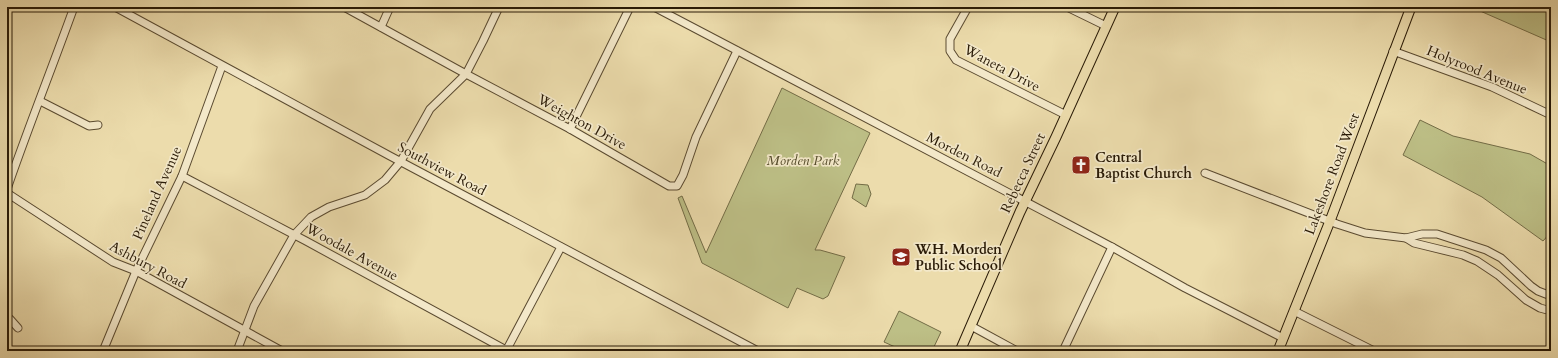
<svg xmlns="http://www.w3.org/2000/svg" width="1558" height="358" viewBox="0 0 1558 358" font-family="Cardo,serif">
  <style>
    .green { fill: #bdbf86; stroke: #736c46 }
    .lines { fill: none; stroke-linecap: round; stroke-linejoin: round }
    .minor-casing { stroke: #5a4a30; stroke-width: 9 }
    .major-casing { stroke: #291a06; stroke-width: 11 }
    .minor { stroke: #f3e8c9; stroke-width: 7 }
    .major { stroke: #ecdcac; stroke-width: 9 }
    .labels { text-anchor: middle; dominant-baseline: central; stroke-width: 3.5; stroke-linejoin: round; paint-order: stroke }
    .street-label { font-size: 14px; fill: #291a06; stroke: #f3e8c9 }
    .poi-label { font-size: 14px; font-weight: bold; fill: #291a06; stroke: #f3e8c9; text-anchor: start }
    .park-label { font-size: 14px; font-style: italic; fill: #554c2c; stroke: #f3e8c9 }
  </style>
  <rect width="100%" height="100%" fill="#ecdcac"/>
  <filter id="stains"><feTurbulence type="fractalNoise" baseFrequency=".005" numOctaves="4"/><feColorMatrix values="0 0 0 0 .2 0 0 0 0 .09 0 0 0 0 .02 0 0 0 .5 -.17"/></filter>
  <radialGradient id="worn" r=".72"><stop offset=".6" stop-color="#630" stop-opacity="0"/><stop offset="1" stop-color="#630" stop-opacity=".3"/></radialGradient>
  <g class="green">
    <path d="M1471 7H1551V42Z"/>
    <path d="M782 88 870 133 815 250H820L845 257 828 296 823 299 797 288 788 308 702 263 678 198 682 196 706 253Z"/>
    <path d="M1420 120 1453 136 1530 154 1551 166V232L1543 241 1482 197 1403 155Z"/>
    <path d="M856 184 868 185 871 194 866 207 852 198Z"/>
    <path d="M899 311 941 332 932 351H904L884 342Z"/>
  </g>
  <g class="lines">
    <defs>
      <g id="minor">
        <path d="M115 7 390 156 758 351"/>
        <path d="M344 7 466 74 570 129 669 186H677L683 175 696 137 737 51"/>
        <path d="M654 7 1112 247 1185 288 1283 338"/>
        <path d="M968 7 950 39V51L956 60 1066 115"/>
        <path d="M1067 7 1106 26"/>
        <path d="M381 27 390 7"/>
        <path d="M1393 51 1492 87 1551 115"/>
        <path d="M40 101 89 126 98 125"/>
        <path d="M570 129 630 7"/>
        <path d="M1205 173 1337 224 1365 233 1406 238 1422 234H1437L1486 250 1501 258 1531 286 1538 291 1551 296"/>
        <path d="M182 176 306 241 508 351"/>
        <path d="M7 189C28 128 52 68 74 7"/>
        <path d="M7 193 113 262 136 271 282 351"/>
        <path d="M1406 238 1414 243 1463 255 1477 261 1498 275 1526 300 1540 308 1551 311"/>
        <path d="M1294 311 1374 351"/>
        <path d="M7 318 10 319 18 328"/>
        <path d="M971 326 1017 351"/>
        <path d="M103 351 136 271 182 176 222 66"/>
        <path d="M237 351 254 306 294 235 311 217 329 207 365 195 385 180 401 161 430 109 466 74 483 41 499 7"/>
        <path d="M506 351 561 247"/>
        <path d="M1063 351 1112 247"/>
      </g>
      <g id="major">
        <path d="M960 351 1020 212 1056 137 1115 7"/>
        <path d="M1278 351 1330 221 1411 7"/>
      </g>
    </defs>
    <use href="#minor" class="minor-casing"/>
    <use href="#major" class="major-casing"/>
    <use href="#minor" class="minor"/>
    <use href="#major" class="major"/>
  </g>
  <defs>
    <symbol id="church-square" viewBox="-11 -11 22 22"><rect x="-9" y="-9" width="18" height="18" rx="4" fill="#8f2418" stroke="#f3e8c9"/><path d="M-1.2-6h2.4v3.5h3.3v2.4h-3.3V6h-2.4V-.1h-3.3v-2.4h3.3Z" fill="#fff"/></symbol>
    <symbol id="school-square" viewBox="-11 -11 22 22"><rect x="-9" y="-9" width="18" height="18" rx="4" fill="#8f2418" stroke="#f3e8c9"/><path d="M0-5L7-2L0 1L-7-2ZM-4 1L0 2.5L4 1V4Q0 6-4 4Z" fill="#fff"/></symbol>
  </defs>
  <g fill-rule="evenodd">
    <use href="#church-square" x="1070" y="154" width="22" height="22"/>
    <use href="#school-square" x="890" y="246" width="22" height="22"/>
  </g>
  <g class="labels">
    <g class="street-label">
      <text transform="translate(1002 68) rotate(28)">Waneta Drive</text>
      <text transform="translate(1477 70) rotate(22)">Holyrood Avenue</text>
      <text transform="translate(582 122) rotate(29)">Weighton Drive</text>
      <text transform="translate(964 155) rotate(27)">Morden Road</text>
      <text transform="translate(442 169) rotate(28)">Southview Road</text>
      <text transform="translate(1023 173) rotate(-65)">Rebecca Street</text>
      <text transform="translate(1332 174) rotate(-69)">Lakeshore Road West</text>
      <text transform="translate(157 193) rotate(-66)">Pineland Avenue</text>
      <text transform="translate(352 252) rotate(29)">Woodale Avenue</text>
      <text transform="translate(148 265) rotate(28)">Ashbury Road</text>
    </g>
    <g class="poi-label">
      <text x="1095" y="157">Central<tspan x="1095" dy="16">Baptist Church</tspan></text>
      <text x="915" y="249">W.H. Morden<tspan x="915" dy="16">Public School</tspan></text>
    </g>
    <g class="park-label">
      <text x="803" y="160">Morden Park</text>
    </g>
  </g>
  <rect width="1558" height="358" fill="none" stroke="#ecdcac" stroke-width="24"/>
  <rect x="8" y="8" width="1542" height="342" fill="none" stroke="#291a06" stroke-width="2"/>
  <rect x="12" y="12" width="1534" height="334" fill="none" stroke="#291a06"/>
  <rect width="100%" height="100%" filter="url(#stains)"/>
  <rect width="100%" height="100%" fill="url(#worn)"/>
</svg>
